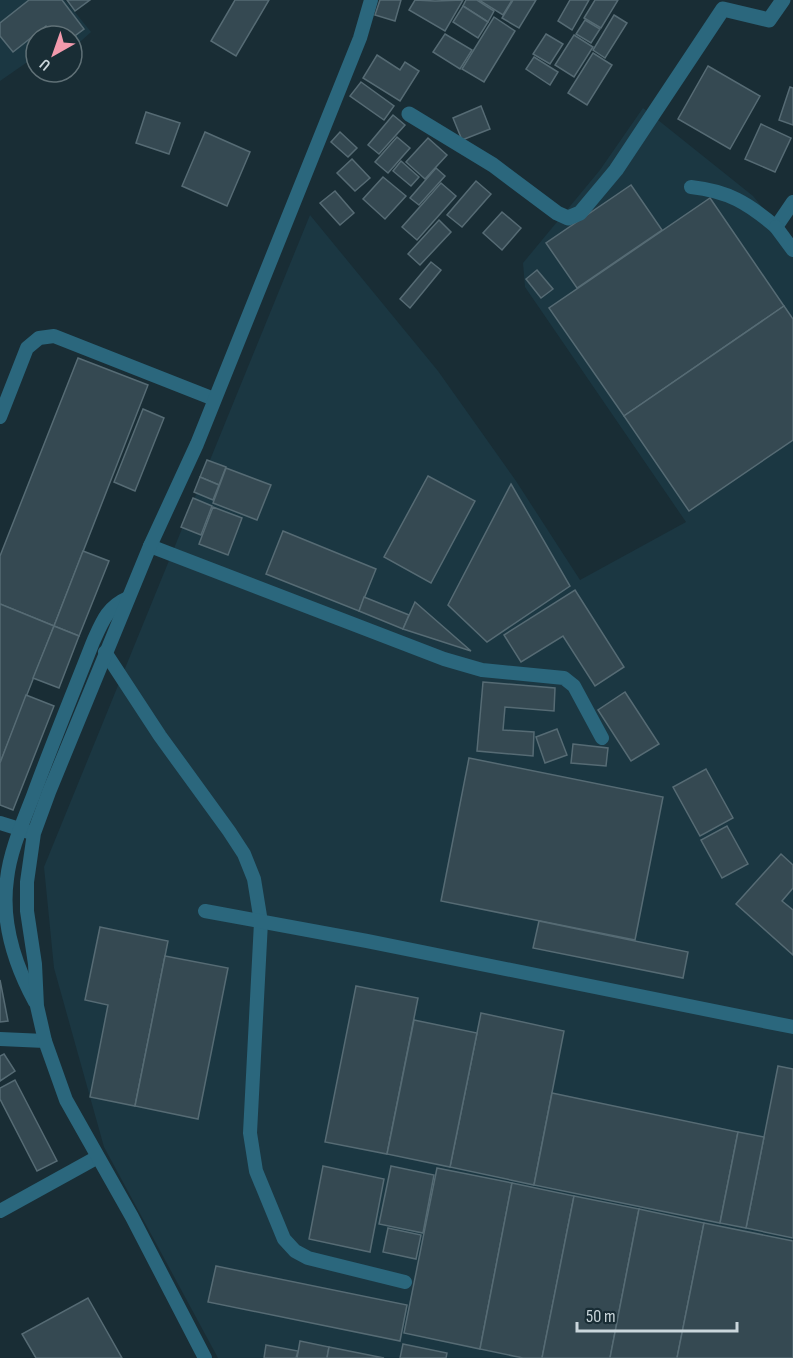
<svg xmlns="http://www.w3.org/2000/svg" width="793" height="1358" viewBox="0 0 793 1358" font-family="'Sofia Sans Condensed',sans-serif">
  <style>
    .built { fill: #1b3742 }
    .building { fill: #354952; stroke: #566b74; stroke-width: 1.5 }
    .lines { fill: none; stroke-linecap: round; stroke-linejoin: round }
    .service { stroke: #2b677d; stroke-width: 14 }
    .minor { stroke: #2b677d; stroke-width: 15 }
  </style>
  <rect width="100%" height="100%" fill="#192d35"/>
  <g class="built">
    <path d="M0 0H65L91 32 72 49V36H36V56L0 81Z"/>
    <path d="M643 108 753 196 793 244V1358H218L104 1147 54 968 44 867 310 215 438 371 516 481 580 580 686 522 525 287 523 263 600 170Z"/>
  </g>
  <g class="building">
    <path d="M29 0H62L84 29 72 38V36H54L46 26 13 52 0 36V23Z"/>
    <path d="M67 0H90L75 11Z"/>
    <path d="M235 0H269L236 56 211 41Z"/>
    <path d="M380 0H401L395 21 375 15Z"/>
    <path d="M415 0 435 1 463 0 445 31 409 10Z"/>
    <path d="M466 0H477L494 11 488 22 463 6Z"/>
    <path d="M479 0H512L503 15Z"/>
    <path d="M513 0H536L519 28 502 18Z"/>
    <path d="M570 0H589L572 30 558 21Z"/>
    <path d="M595 0H618L601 28 584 18Z"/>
    <path d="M463 6 488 22 478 38 453 22Z"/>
    <path d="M614 15 627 23 605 58 593 50Z"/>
    <path d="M494 17 515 31 484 82 462 69Z"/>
    <path d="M585 20 600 29 591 43 576 34Z"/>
    <path d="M445 34 472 50 460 69 433 52Z"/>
    <path d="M546 34 563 44 550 64 533 54Z"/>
    <path d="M574 35 593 47 574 77 555 65Z"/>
    <path d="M593 53 612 65 587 105 568 93Z"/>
    <path d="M377 55 400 70 405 62 419 71 400 101 363 78Z"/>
    <path d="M534 57 558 72 550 85 526 69Z"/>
    <path d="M708 66 760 96 730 149 678 119Z"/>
    <path d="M361 82 394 106 384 120 350 96Z"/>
    <path d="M790 87 793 88V125L779 120Z"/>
    <path d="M481 106 490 129 462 140 453 118Z"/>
    <path d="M146 112 180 123 169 154 136 143Z"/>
    <path d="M393 115 405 125 379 154 368 145Z"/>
    <path d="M761 124 791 138 775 172 745 159Z"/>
    <path d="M205 132 250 152 227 206 182 186Z"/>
    <path d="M340 132 357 148 348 157 331 142Z"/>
    <path d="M397 137 410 148 388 173 375 162Z"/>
    <path d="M428 138 447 155 425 179 406 162Z"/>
    <path d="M352 159 370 178 355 191 337 173Z"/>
    <path d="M401 161 419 177 411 186 393 171Z"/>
    <path d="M436 168 445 176 419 205 410 198Z"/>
    <path d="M383 177 406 196 385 219 363 199Z"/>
    <path d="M476 181 491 194 462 227 447 215Z"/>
    <path d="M441 183 456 196 417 240 402 227Z"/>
    <path d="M631 185 662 230 577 288 546 243Z"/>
    <path d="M335 191 354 213 340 225 320 203Z"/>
    <path d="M710 198 784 306 624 416 549 308Z"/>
    <path d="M502 212 521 228 502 250 483 233Z"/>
    <path d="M439 220 451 232 420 265 408 254Z"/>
    <path d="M431 262 441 270 410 308 400 299Z"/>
    <path d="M537 270 553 289 541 298 526 279Z"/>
    <path d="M784 306 793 319V440L689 511 624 416Z"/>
    <path d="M78 358 148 385 54 626 0 604V556Z"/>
    <path d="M143 409 164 418 135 491 114 482Z"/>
    <path d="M207 460 226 467 219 485 200 477Z"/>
    <path d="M226 468 271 485 257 520 213 503Z"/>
    <path d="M428 476 475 501 431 583 384 557Z"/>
    <path d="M200 477 219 485 213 500 194 492Z"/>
    <path d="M511 484 570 586 487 642 448 605Z"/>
    <path d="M193 498 212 506 201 535 181 527Z"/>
    <path d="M213 507 242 518 228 555 199 544Z"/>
    <path d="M283 531 376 569 359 611 266 574Z"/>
    <path d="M83 551 109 561 79 636 54 626Z"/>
    <path d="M575 590 624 667 595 686 563 636 521 662 504 635Z"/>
    <path d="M364 597 409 615 403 629 359 611Z"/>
    <path d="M415 602 471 651 403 629Z"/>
    <path d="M0 604 54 626 0 763Z"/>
    <path d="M54 626 79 636 59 688 33 678Z"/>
    <path d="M483 682 555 688 554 711 505 707 503 730 534 732 533 756 477 751Z"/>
    <path d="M625 692 659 744 631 761 598 710Z"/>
    <path d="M26 695 54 706 13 810 0 805V763Z"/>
    <path d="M557 729 567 755 545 763 536 737Z"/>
    <path d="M573 744 608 748 606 766 571 763Z"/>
    <path d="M469 758 663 797 635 940 441 901Z"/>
    <path d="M706 769 733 818 700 836 673 787Z"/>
    <path d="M727 826 748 864 722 878 701 840Z"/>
    <path d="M781 854 793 865V888L782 901 793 910V955L736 904Z"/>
    <path d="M539 921 688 952 683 978 533 948Z"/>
    <path d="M100 927 168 941 135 1106 90 1097 108 1005 85 1000Z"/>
    <path d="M165 956 228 968 198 1119 135 1106Z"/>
    <path d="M0 980 8 1021 0 1022Z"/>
    <path d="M356 986 418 998 387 1154 325 1142Z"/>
    <path d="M481 1013 564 1031 534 1185 450 1167Z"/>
    <path d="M414 1020 477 1033 450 1167 387 1154Z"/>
    <path d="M4 1054 15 1071 0 1081V1056Z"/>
    <path d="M778 1066 793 1069V1238L746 1228Z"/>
    <path d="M15 1080 57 1161 37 1171 0 1099V1088Z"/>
    <path d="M552 1093 738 1132 720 1223 534 1185Z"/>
    <path d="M738 1132 764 1137 746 1228 720 1223Z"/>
    <path d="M323 1166 384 1179 370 1252 309 1239Z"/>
    <path d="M391 1166 434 1175 423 1233 379 1224Z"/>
    <path d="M437 1168 512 1183 480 1349 404 1333Z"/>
    <path d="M512 1183 574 1196 542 1358H523L480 1349Z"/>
    <path d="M574 1196 639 1209 610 1358H542Z"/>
    <path d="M639 1209 704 1223 677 1358H610Z"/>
    <path d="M704 1223 793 1241V1358H677Z"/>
    <path d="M388 1228 421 1235 416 1259 383 1252Z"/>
    <path d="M216 1266 407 1305 400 1341 208 1302Z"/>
    <path d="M88 1298 122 1358H36L22 1334Z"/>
    <path d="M300 1341 329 1347 327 1358H297Z"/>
    <path d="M403 1344 447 1353 446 1358H400Z"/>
    <path d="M266 1345 298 1351 296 1358H264Z"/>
    <path d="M329 1347 384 1358H327Z"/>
  </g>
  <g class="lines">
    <g class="service">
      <path d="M691 187C728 191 748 203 776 227L793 202"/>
      <path d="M776 227 793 250"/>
      <path d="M0 417 27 348 39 338 54 336 214 399"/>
      <path d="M150 546 444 659 482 670 564 678 574 686 602 738"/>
      <path d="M105 652 160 736 229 831 244 854 254 879 261 922 250 1133 256 1171 284 1239 295 1251 308 1258 405 1282"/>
      <path d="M0 823 29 832"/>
      <path d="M205 911 367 941 793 1027"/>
      <path d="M35 1002C15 965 1 921 7 879 10 851 23 822 33 796 52 744 73 693 93 642 102 622 107 607 128 598"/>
      <path d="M0 1039 45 1041"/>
      <path d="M0 1211 96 1158"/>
      <path d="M205 1358 132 1217 66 1100 45 1041 37 1006 35 964 27 911V882L34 833 49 792 150 546 197 444 360 38 371 0"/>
    </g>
    <path class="minor" d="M409 114 493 165 557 213 568 218 580 213 616 170 723 9 769 20 783 0"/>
  </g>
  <g transform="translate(54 54) rotate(220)"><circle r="28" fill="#192d35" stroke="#607177" stroke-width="1.5"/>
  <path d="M0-4.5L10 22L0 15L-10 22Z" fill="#f29aad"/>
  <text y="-9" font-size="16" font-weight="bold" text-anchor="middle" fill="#cad6db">U</text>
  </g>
  <path d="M577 1322v9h160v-9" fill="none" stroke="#cad6db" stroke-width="3"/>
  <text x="586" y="1322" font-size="18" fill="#cad6db" stroke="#192d35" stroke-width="4.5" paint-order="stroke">50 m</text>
</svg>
